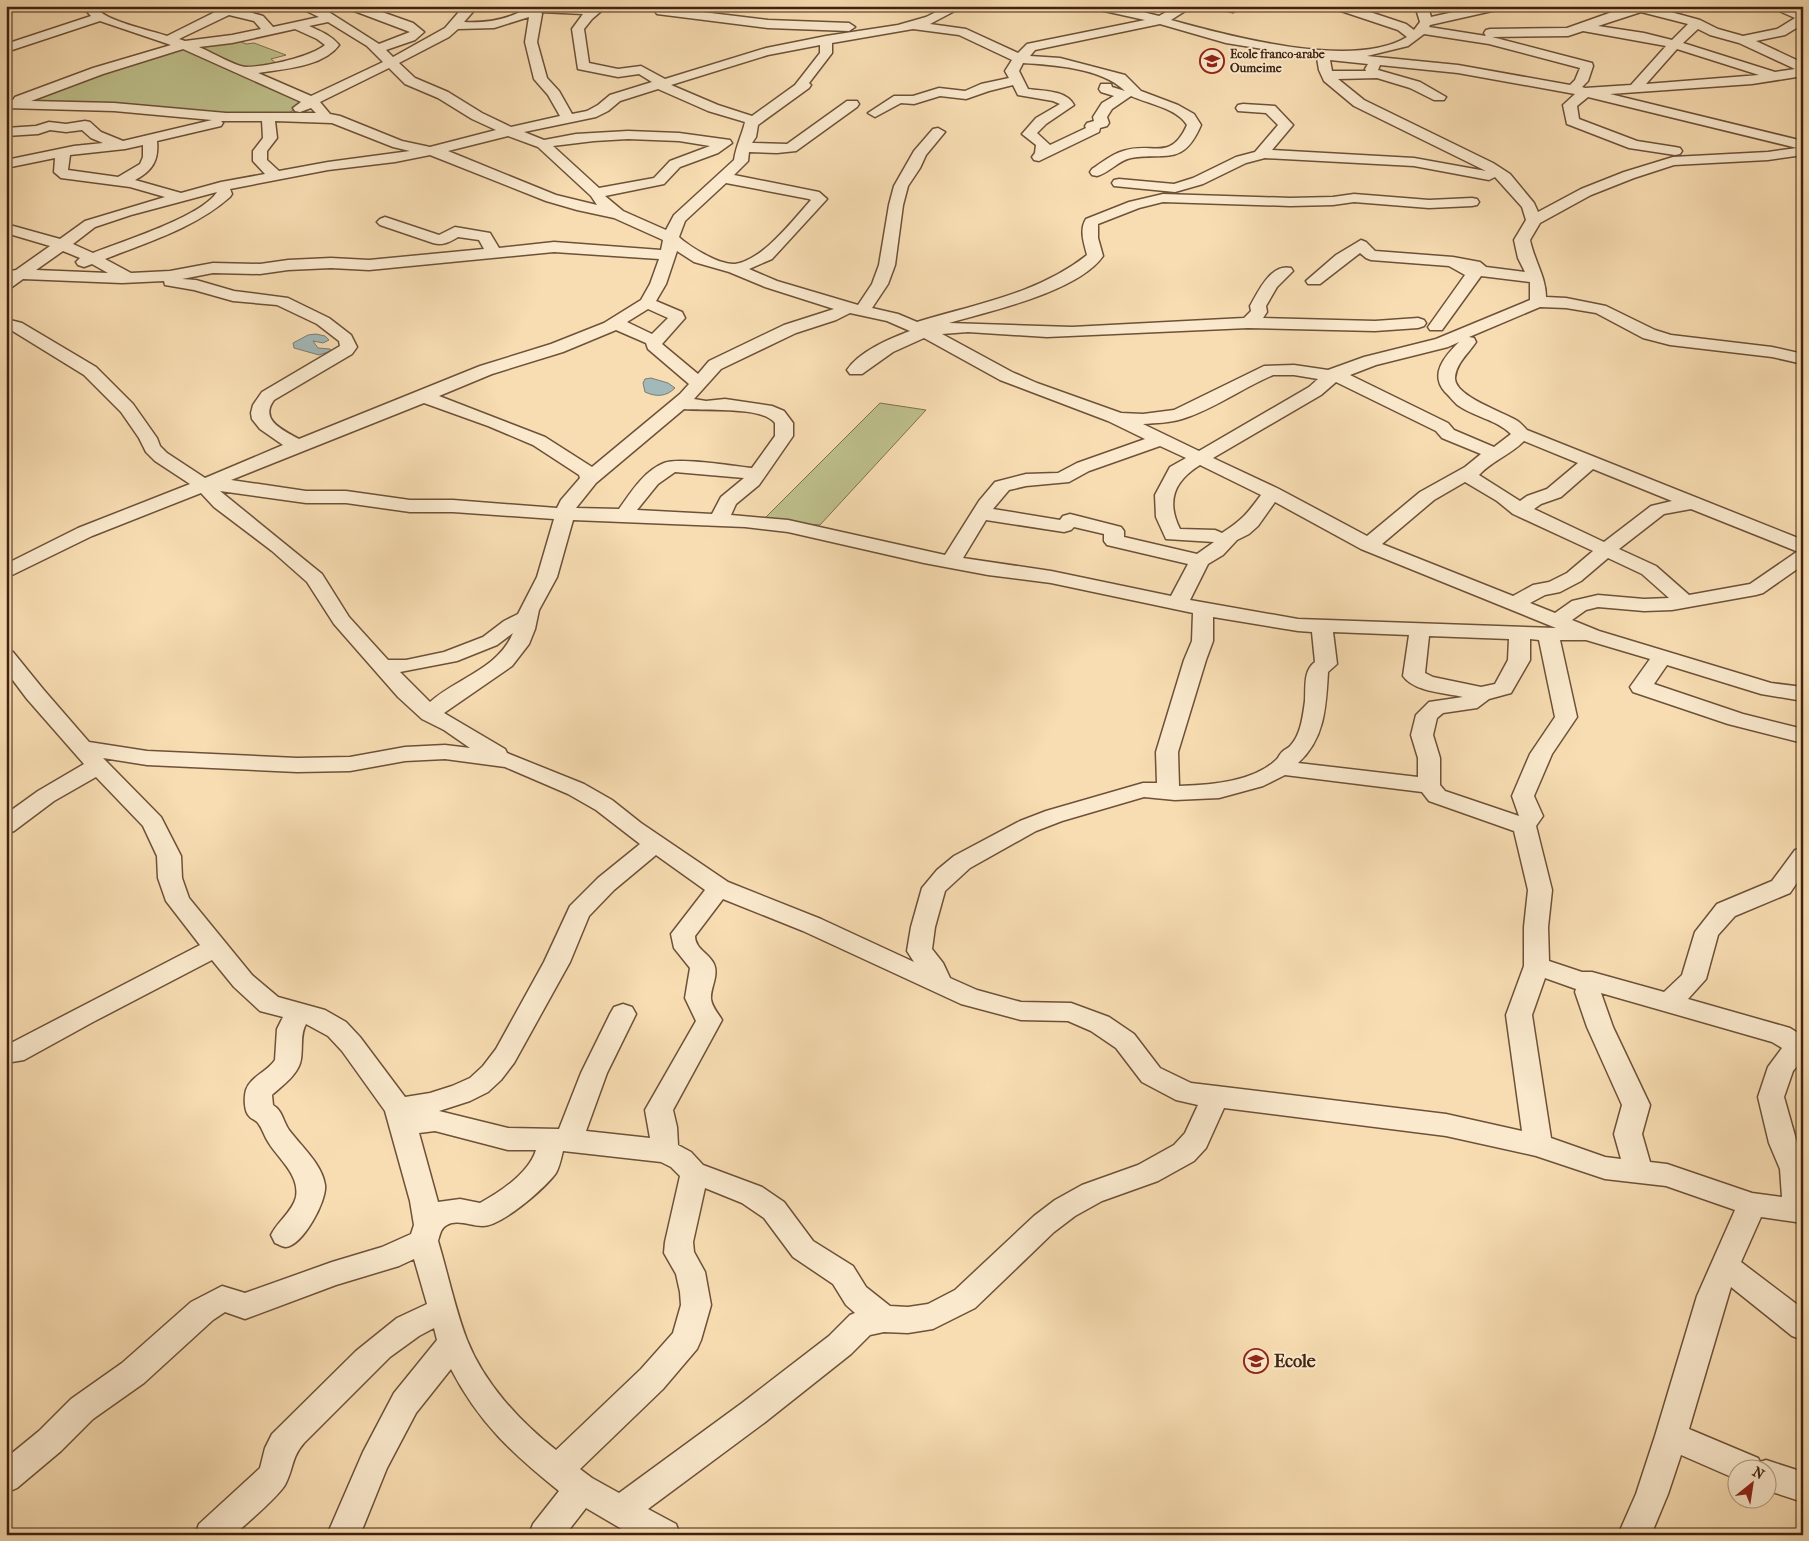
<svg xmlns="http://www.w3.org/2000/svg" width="1809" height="1541" viewBox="0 0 1809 1541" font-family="'IM FELL French Canon',serif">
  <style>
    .green { fill: #bec08c; stroke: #7e714e }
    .water { fill: #a3b8b8; stroke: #7b7c75 }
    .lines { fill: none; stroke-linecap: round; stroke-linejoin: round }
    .minor-casing { stroke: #6d5138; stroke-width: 3 }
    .minor { fill: #fae9cd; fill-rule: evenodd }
    .labels { text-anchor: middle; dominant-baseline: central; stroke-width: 4; stroke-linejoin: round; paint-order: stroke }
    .far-poi-label { font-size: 12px; font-weight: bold; fill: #3f2210; stroke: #fae9cd; text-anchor: start }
    .near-poi-label { font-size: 18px; font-weight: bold; fill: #3f2210; stroke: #fae9cd; text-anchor: start }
  </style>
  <rect width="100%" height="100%" fill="#f8ddb2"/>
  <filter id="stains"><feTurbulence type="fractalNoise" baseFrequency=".004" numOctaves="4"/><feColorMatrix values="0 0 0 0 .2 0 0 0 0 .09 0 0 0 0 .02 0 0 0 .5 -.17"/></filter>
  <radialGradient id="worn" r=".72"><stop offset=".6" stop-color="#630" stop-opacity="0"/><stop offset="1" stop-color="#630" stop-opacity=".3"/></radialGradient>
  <g class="green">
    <path d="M235 39 246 44 254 43 286 55 271 59 277 64 244 71 187 46Z"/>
    <path d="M182 47 305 102 286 115 176 111 140 105 21 102Z"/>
    <path d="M880 403 926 410 820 525 762 521Z"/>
  </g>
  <g class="water">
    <path d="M316 334 325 336 329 340 323 343 313 341 318 348 330 349 331 351 319 355 294 348 293 343 308 335Z"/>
    <path d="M651 378 668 383 675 388C666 397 656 397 645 392L643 383 645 379Z"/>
  </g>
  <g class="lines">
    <defs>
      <g id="minor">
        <path d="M82 6H94C104 21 150 30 167 36L227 6H243L239 9 263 16 273 27 319 17 296 6H315L324 9 379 44 410 32 349 9 347 6H365L413 23 424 32 415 40 386 50 393 57 445 28 464 6H478L464 22C486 23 505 20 524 10L525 6H607L592 19 584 29 589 63 618 69 641 66 665 79 766 48 826 36 898 25 926 17 948 6H964L930 24 966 29 1018 53 1027 44 1145 20 1095 9 1093 6H1118L1159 16 1177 6H1193L1171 20C1229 36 1353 70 1407 37L1398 30 1335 9 1333 6H1352L1406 24 1414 30 1420 22 1417 12 1411 6H1426L1429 10 1431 17 1480 6H1503L1501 9 1430 25 1429 27 1486 36 1484 33 1486 30 1490 29 1567 28 1629 6H1649L1700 20 1718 29 1743 36 1777 29 1795 18 1768 6H1786L1803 13V24L1785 35 1756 41 1803 63V76L1752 84 1610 94 1803 141V155L1768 160 1674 165 1634 178 1591 195 1540 223 1530 240C1534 260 1546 277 1546 297L1566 298 1606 306 1655 330 1671 335 1772 347 1803 354V364L1772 357 1670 345 1643 338 1596 313 1566 308 1540 307 1469 337 1474 338 1476 342C1469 353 1456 363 1455 378 1454 396 1503 412 1516 420 1520 422 1524 427 1527 430L1803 540V565L1763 593 1756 595 1672 610 1644 611 1598 607 1586 610 1572 620 1599 631 1771 683 1803 687V701L1761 694 1667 665 1654 684 1743 714 1803 729V743L1728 724 1633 692 1630 687 1650 659 1586 640H1560L1577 717 1552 754 1534 796 1543 816 1536 826 1552 890 1548 927 1549 961 1582 972H1592L1664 992 1682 975 1695 932 1717 904 1772 881 1795 850 1803 848V874L1790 893 1735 916 1718 935 1706 979 1688 999 1790 1028 1803 1036V1059L1793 1071 1784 1097 1797 1143 1803 1157V1223L1761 1217 1741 1262 1803 1309V1340L1792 1336 1731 1287 1689 1429 1758 1458 1760 1462 1766 1460 1803 1472V1502L1766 1490V1468H1736V1479L1681 1455 1668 1494 1651 1535H1618L1636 1494 1655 1436 1697 1296 1735 1210 1666 1186 1605 1179 1536 1156 1446 1136 1224 1108 1206 1148 1194 1161 1158 1181 1102 1201 1075 1216 1054 1232 975 1308 933 1329 908 1333 884 1332 870 1335 851 1354 764 1423 648 1509 676 1524 680 1535H632L586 1508 565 1535H529L533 1524 559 1491C513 1454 479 1423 451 1369L416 1413 387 1468 360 1535H327L363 1452 394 1393 437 1340 434 1328 419 1336 390 1357 304 1443C291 1458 294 1468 285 1485 277 1498 247 1523 234 1535H195L199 1524 260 1468 265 1448 272 1434 356 1351 397 1318 427 1304 414 1259 399 1266 336 1285 245 1319 225 1312 213 1320 144 1383 93 1419 61 1451 17 1488 6 1493V1458L39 1431 71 1399 122 1363 191 1302 222 1286 245 1293 332 1262 382 1247 411 1234 414 1225 410 1201 385 1111 342 1051 328 1036 306 1024C300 1034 303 1047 301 1059 299 1074 283 1085 272 1095L273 1105C282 1110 283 1121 289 1130 301 1146 322 1164 325 1185 327 1201 303 1245 286 1247 283 1247 278 1244 275 1243L271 1235C277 1222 293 1211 296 1197 300 1174 277 1158 267 1140 264 1135 262 1128 258 1123 256 1120 251 1119 249 1116 244 1111 244 1097 246 1090 250 1077 268 1071 275 1060L277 1029 283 1017 260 1011 234 987 212 960 93 1022 24 1060 6 1063V1043H11L200 945 166 901 158 878 157 856 143 826 96 777 54 801 14 831 6 834V814L38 791 84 764 27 699 6 671V650L13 652 43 689 89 742 147 751 297 758 350 757 405 747 445 745 470 748 444 730 422 719 398 697 334 624 307 582 272 551 214 507 201 493 92 536 6 578V564L78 528 190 484 155 461 146 452 139 438 121 412 84 375 11 330 6 329V319L22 323 96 367 133 404 157 438 160 446 167 453 205 478 283 445 260 429 252 419 251 413 253 405 262 392 340 346 339 341 317 324 277 305 233 301 194 290 165 285 164 281 122 283 23 279 12 287 6 289V276L11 271 16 270 50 246 6 233V224L60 239 85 221 165 197 130 187 61 178 54 172 55 158 6 168V160L74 146 103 143 91 138 82 130 66 132 50 130 38 134 6 136V128L36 126 49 122 66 124 85 121 90 122 101 132 123 141 212 120 114 111 6 108V100H13L15 97 93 68 171 45 100 21 6 52V44L91 16ZM541 12 583 14 572 29 578 69 618 77 639 74 652 82 610 95 598 105 587 111 572 114 559 91 547 78 537 42 542 14ZM1641 12 1688 24 1672 40 1644 33 1598 26ZM229 15 254 21 261 29 232 35 185 41 179 39ZM529 17 525 42 534 79 548 95 560 116 511 127 482 113 448 92 415 78 399 63 449 37 458 29 494 28ZM328 22 367 46 383 62 311 96 258 73C283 69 323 67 339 45 331 35 320 31 309 26ZM1160 24 1226 43 1317 58 1319 70 1324 81 1354 106 1486 171 1414 158 1272 150 1293 125 1275 106 1243 104 1238 105 1236 108 1238 111 1266 113 1278 125 1255 152 1236 157 1193 178 1174 184 1119 179 1114 180 1112 183 1114 186 1175 192 1203 184 1246 163 1265 158 1414 166 1489 180 1495 177 1522 207 1526 220 1514 240 1518 258 1525 272 1486 267 1480 262 1453 257 1375 251 1366 242 1361 240 1336 255 1306 281 1308 284H1320L1360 253 1366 258 1371 260 1449 266 1465 275 1428 327 1430 330H1442L1481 276 1530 282V300L1436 339 1364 357 1328 370 1294 365 1264 366 1174 410 1143 414 1121 413 1037 383 1012 372 942 334 968 332 1047 337 1248 328 1375 331 1418 328 1424 326 1426 323 1424 320 1418 318 1375 321 1263 318 1267 312 1266 306 1277 287 1293 271 1291 268C1271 263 1258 292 1250 306L1251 311 1244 318 1072 327 949 323C990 311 1078 292 1103 256L1098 238V224L1139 208 1163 202 1290 206 1333 205 1354 202 1429 208 1472 206 1477 205 1479 202 1477 199 1472 198 1429 200 1354 194 1333 197 1290 198 1163 194 1129 202 1086 219C1079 230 1084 243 1087 255 1038 294 975 304 917 322L898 314 872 308 888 284 895 265 903 205 908 186 920 168 926 155 945 132 938 128 933 129 914 151 894 186 889 205 879 265 872 284 858 305 777 281 749 269 772 259 827 199 819 192 734 175 748 161 749 152 777 153 796 151 857 107 859 104 857 101H847L787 144 752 143 756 137 758 125 809 88 811 85 809 83 832 53V43L913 29 959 35 1012 60 1005 71 1009 78 981 84 965 91 939 88 913 96H894L868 113 875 117 901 103 914 104 940 96 966 99 989 91 1013 85 1018 95 1053 101 1060 104 1036 118 1022 134 1036 145 1035 153 1032 157 1034 160 1039 161 1099 132 1100 128 1107 126 1109 123 1107 117 1112 109 1131 96C1148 104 1177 108 1187 125 1170 163 1152 141 1123 151 1112 154 1101 163 1092 169L1090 172 1092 175 1097 176C1109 173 1119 160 1131 158 1166 152 1183 167 1201 125L1194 114 1178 105 1141 91 1125 75 1060 58 1030 56 1035 50ZM295 29 317 39 325 45C311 57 265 67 246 67 237 67 209 51 199 47L232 43ZM1698 29 1710 35 1739 43 1795 69 1775 72 1683 43ZM1583 31 1666 46 1631 85 1585 88 1582 87 1588 81 1593 66 1592 63 1492 37 1568 36ZM1424 34 1489 44 1580 68 1575 80 1570 85 1458 65 1367 56 1408 46ZM820 45V53L795 85 752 116 718 105 671 85 768 55ZM183 49 299 101 301 102 293 108 295 111 300 112 311 108 316 113H226L114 103 31 101 103 74ZM1677 49 1759 75 1646 84ZM1330 60 1368 64 1365 69 1366 71H1332ZM1023 63C1054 65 1102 68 1125 91L1112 87 1111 84H1101L1099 89 1101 92 1114 96 1102 103 1093 117 1094 121 1087 123 1085 126 1086 128 1050 145 1037 133 1046 124 1074 105C1066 90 1043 91 1028 89L1019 71ZM1380 65 1458 73 1575 94 1563 105 1567 124 1629 148 1675 155 1680 154 1682 151 1680 148 1675 147 1637 141 1579 119 1577 106 1588 97 1797 148 1768 152 1673 157 1624 172 1581 189 1538 212 1534 203 1510 174 1493 163 1364 100 1338 79 1377 78 1410 88 1434 100H1444L1446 97 1420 82 1378 70ZM389 68 405 84 438 98 472 119 496 130 430 147 402 141 340 116 330 114 320 102ZM658 89 708 111 745 122C742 135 736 146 734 160L674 215 666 230 623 211 605 196 664 184 680 167 718 153 732 143 730 140 679 133 628 131 576 134 544 140 524 132 596 117 608 111 620 101ZM221 121H262L263 138 253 151V161L265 174 221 182 181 193 135 180C152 171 159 161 157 141L221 126 223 123ZM275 121 332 123 393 147 410 151 328 162 279 171 267 160V151L277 138ZM508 136 538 147 591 196 597 205 556 195 448 151ZM628 139 679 141 710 146 670 161 654 178 599 188 553 146 594 141ZM143 145V157L140 164 118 177 68 170 70 155 125 149ZM430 155 546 201 577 210 614 218 663 240 661 250 554 242 499 248 490 233 455 227 439 235 385 217 380 219 377 222 380 225 433 243C442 246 450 242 458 237L479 240 484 249 369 260 331 258 288 260 260 264 213 263 170 271 131 273 105 259C148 242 195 228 230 197L232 194 230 189 328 170 395 162ZM726 183 809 199 811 200C793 220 763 260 735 264 719 265 690 247 679 237L685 221ZM217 192C201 217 123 241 93 253L73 244 95 227 131 215ZM63 251 80 258 76 262 78 265 84 267 92 264 108 273 36 270ZM677 251 694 262 729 272 765 287 834 309 784 325 709 361 698 374 662 344 685 318 682 312 656 301 666 284ZM554 252 659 259 650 284 641 300 604 323 551 344 480 366 299 439C283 430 259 420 274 400L352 354 357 347 351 335 329 318 288 298 234 291 196 280 182 279 213 273 260 274 288 270 331 268 369 270ZM648 309 668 318 652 334 627 322ZM850 313 887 321 910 331C889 339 860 351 847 370L850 374H862L893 352 924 338 1000 380 1108 421 1145 439 1077 463 1058 473 1026 474 995 482 979 501 945 555 788 520 731 515 736 504 759 485 793 436V423L784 411 772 406 725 399 706 401 694 399 721 369 796 333 836 320ZM616 330 646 343 648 349 689 384 680 394 592 467 545 437 439 396 492 374 563 352ZM1459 342C1445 356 1429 374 1445 392 1450 396 1454 403 1459 406 1475 417 1497 420 1511 434L1494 447 1454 430 1448 423 1350 375 1376 365 1448 347ZM1273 375H1294L1318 379 1309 387 1199 451 1143 424C1156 423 1170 423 1182 419 1214 409 1242 388 1273 375ZM1336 382 1436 431 1442 438 1481 454 1465 467 1420 492 1367 536 1279 489 1213 458 1321 395ZM424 403 488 426 533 445 579 475 580 478 561 500 557 508 453 500H410L346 491H306L231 480ZM684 409C705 411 762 406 775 423V436L752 468C733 466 678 457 664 463 644 471 631 492 619 509L576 508 596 483ZM1524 441 1578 463 1547 489 1527 496 1520 501 1479 475C1492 461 1510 455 1524 441ZM1160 446 1186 458 1170 467 1155 495 1156 517 1166 539 1214 542 1197 554 1124 537V531L1121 527 1070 514 1063 516 1060 520 993 509 1009 490 1026 486 1069 482 1089 471ZM1200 465 1261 495C1247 514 1242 520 1222 533L1215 530 1180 529C1166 501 1174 481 1200 465ZM1593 469 1672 501 1651 506 1604 542 1534 509 1541 504 1561 497ZM675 472 744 478 721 497 712 514 637 510 658 484ZM1465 482 1497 501 1513 514 1593 551 1567 573 1549 582 1533 585 1513 596 1382 544 1434 500ZM220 491 306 503H346L410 512H453L554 519 537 577 518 614 504 621 483 637 444 652 406 660H388L349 617 322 574ZM1275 502 1361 549 1556 628 1298 619 1190 600 1208 564 1223 555 1237 540 1249 534 1258 526ZM1691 509 1796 551H1798L1750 584 1689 595 1656 566 1619 549 1664 514ZM573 520 745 527 788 532 924 563 988 575 1051 583 1193 613 1192 641 1184 660 1156 752 1157 783H1143L1046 811 1020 821 954 856 937 870 922 888 911 927 907 951 914 962 821 919 728 882 641 823 612 800 584 784 507 753 505 749 444 713 512 666 529 644 535 629 539 610 557 577ZM986 520 1064 532 1071 530 1074 527 1104 534V541L1107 545 1188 564 1171 596 1051 571 963 558ZM1608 558 1642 574 1669 598 1644 599 1598 595 1572 601 1555 613 1530 603 1545 595 1560 592 1581 581ZM1213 617 1298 631 1312 632 1315 662C1303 671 1306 687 1305 701 1303 715 1301 734 1291 745 1289 748 1285 749 1282 752 1280 754 1279 756 1278 758 1256 782 1209 785 1179 786L1178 752 1206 660 1213 641ZM1333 632 1409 635 1403 676C1414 692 1446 693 1463 697L1429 702 1416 715 1411 735 1418 758V777L1298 763C1325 739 1326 706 1328 672L1337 664ZM513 633C498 669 457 678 430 702L400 672 457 661 497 645ZM1429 636 1509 639 1508 660 1495 684 1481 687 1433 677 1425 673ZM1530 639 1539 640 1555 717 1530 754 1512 796 1519 816 1445 791 1440 785V758L1433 735 1437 718 1443 713 1477 708 1489 699 1511 693 1530 660ZM103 758 147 765 297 772 350 771 405 761 445 759 505 767 568 794 596 810 640 844 598 878 570 906 544 962 496 1049 483 1066 470 1078 452 1086 430 1093 405 1097 360 1037 346 1022 325 1010 278 997 252 975 189 898 182 878 181 856 161 817ZM1285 775 1422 792 1429 801 1514 831 1528 890 1524 927V966L1506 1015 1522 1131 1446 1114 1191 1083 1160 1068 1134 1034 1109 1017 1071 1003 1021 1002 977 990 950 978 943 963 932 949 935 927 945 891 970 868 1036 831 1062 821 1144 797 1175 800 1219 798 1263 786ZM656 855 705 890 671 934 674 948 690 968 685 998 696 1021 645 1110 650 1138 586 1131 607 1073 636 1014 632 1007 623 1004 614 1007 610 1014 581 1073 559 1129 508 1128 439 1111 470 1101 488 1092 501 1080 514 1063 570 962 589 916 614 890ZM723 899 803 931 961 1004 1021 1020 1068 1021 1091 1031 1116 1048 1142 1082 1176 1100 1198 1105 1185 1133 1174 1145 1138 1165 1082 1185 1055 1200 1034 1216 955 1290 928 1304 908 1307 890 1306 866 1287 853 1266 813 1241 784 1202 762 1187 703 1165 691 1152 678 1145 677 1127 673 1110 722 1020C718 1013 712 1007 711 999 710 988 719 976 714 964 709 953 695 949 695 936ZM1545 978 1576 989 1575 992 1587 1027 1622 1105 1614 1134 1621 1159 1605 1157 1551 1138 1532 1015ZM1601 993 1772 1042 1782 1048 1768 1067 1758 1097 1769 1143 1780 1169 1782 1197 1752 1193 1667 1164 1650 1162 1642 1134 1650 1105 1613 1027ZM435 1131 508 1150H536C529 1173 500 1192 480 1203L460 1199 438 1202 419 1133ZM563 1151 661 1162 671 1167 680 1176 665 1242 664 1253 676 1274 680 1292 681 1305 673 1333 641 1369 556 1450C520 1422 484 1383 467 1340 455 1309 448 1274 438 1241 440 1234 441 1228 447 1225 457 1219 471 1226 482 1226 501 1227 545 1188 556 1173 560 1166 561 1158 563 1151ZM705 1188 742 1203 764 1218 793 1257 833 1284 846 1305 855 1313 850 1315 829 1336 742 1403 619 1493 592 1478 580 1469 663 1389 697 1349 701 1340 711 1305 705 1272 694 1252 693 1242Z"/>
        <path d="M1218 6H1238L1239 8 1233 12 1220 9Z"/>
        <path d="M661 7 768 20 849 23 855 27 849 31 768 28 657 14 655 11Z"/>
      </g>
    </defs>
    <use href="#minor" class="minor-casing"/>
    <use href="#minor" class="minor"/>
  </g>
  <defs>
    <symbol id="school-ring" viewBox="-11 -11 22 22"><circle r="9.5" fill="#fae9cd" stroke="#8f2418" stroke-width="1.5"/><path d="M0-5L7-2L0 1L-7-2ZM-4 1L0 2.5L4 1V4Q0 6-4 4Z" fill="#8f2418"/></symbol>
  </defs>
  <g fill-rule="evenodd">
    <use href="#school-ring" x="1198" y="47" width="28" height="28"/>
    <use href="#school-ring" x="1242" y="1347" width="28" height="28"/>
  </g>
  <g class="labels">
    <g class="far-poi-label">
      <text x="1230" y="54">Ecole franco-arabe<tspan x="1230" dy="14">Oumeime</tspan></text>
    </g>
    <g class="near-poi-label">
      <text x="1274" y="1361">Ecole</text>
    </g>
  </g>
  <rect width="1809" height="1541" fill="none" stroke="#f8ddb2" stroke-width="25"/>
  <rect x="8" y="8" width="1794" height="1526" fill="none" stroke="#3f2210" stroke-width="2.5"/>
  <rect x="12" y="12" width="1784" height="1516" fill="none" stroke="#3f2210"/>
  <g transform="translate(1752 1484) rotate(30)"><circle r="24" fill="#fae9cd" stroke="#af9981"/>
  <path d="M0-4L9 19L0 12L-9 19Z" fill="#8f2418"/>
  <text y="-8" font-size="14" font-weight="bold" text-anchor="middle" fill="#3f2210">N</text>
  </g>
  <rect width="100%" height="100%" filter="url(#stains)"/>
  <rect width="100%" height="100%" fill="url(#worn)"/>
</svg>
